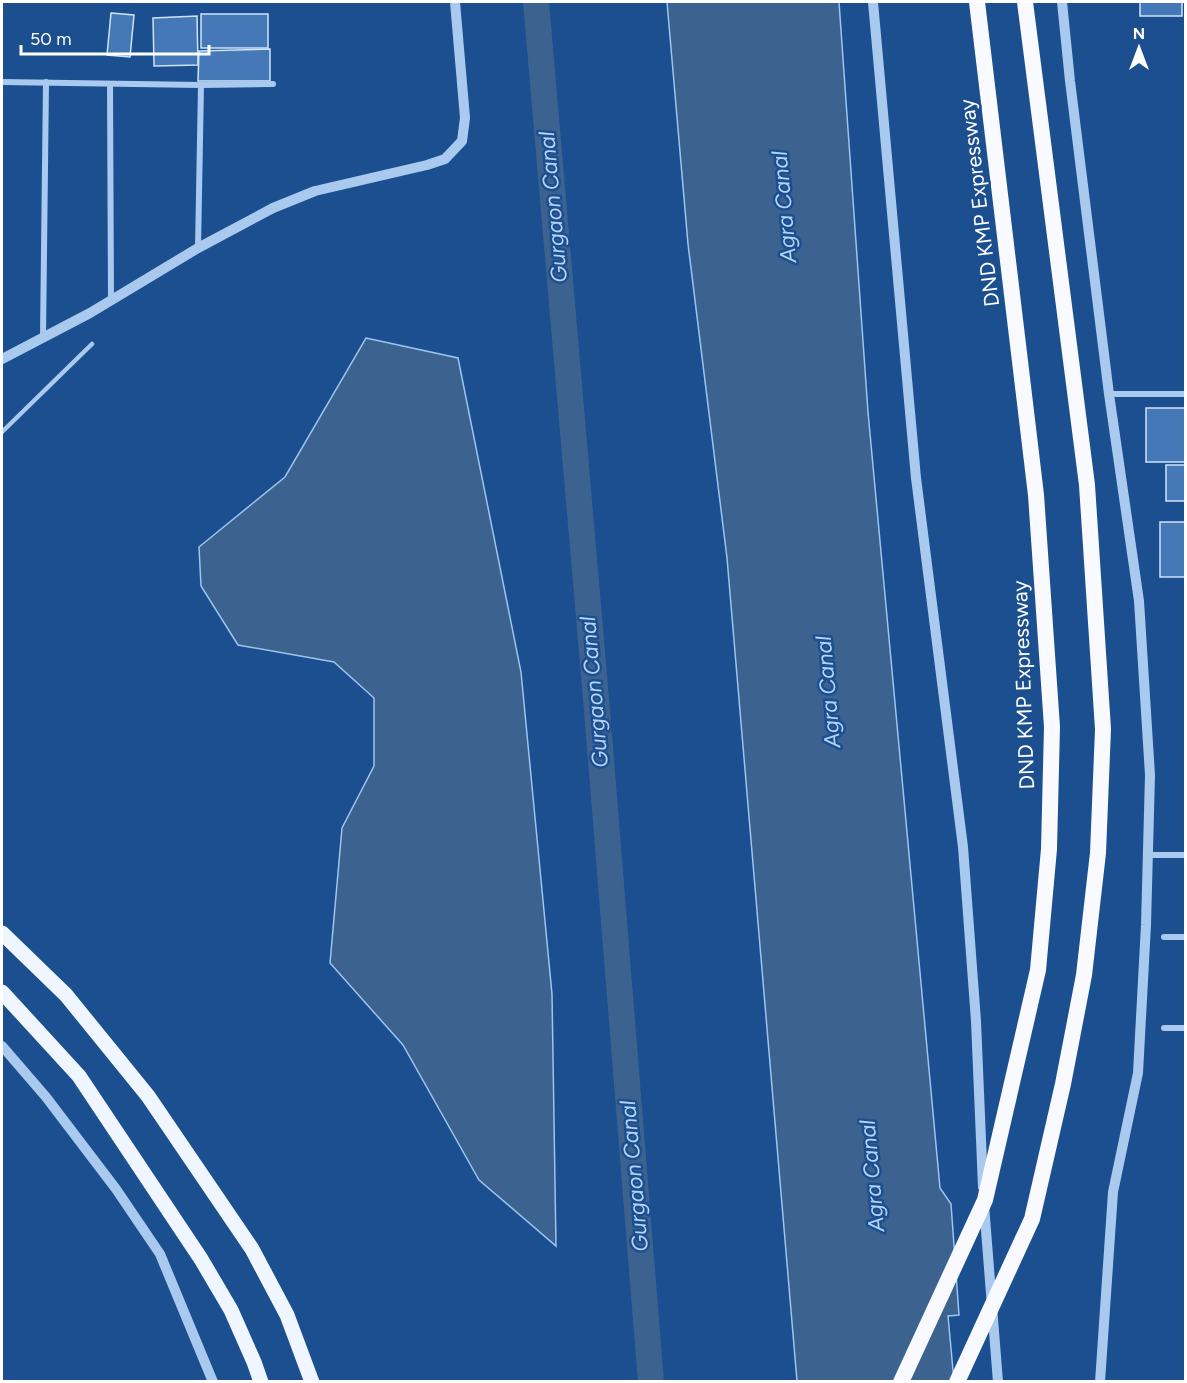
<svg xmlns="http://www.w3.org/2000/svg" width="1187" height="1383" viewBox="0 0 1187 1383" font-family="Figtree,sans-serif">
  <style>
    .water { fill: #3c6290; stroke: #9cc4f0; stroke-width: 1.5 }
    .lines { fill: none; stroke-linecap: round; stroke-linejoin: round }
    .canal { stroke: #3c6290; stroke-width: 26 }
    .building { fill: #4478b7; stroke: #cfe3fa; stroke-width: 1.5 }
    .service { stroke: #a9c9ee; stroke-width: 4.5 }
    .minor { stroke: #a9c9ee; stroke-width: 6 }
    .tertiary { stroke: #a9c9ee; stroke-width: 10 }
    .primary { stroke: #f0f6ff; stroke-width: 15 }
    .trunk { stroke: #f8faff; stroke-width: 16 }
    .labels { text-anchor: middle; dominant-baseline: central; stroke-width: 5; stroke-linejoin: round; paint-order: stroke }
    .street-label { font-size: 21px; fill: #fff; stroke: #1b4f8f }
    .water-label { font-size: 22px; font-style: italic; fill: #b5d3f5; stroke: #1b4f8f }
  </style>
  <rect width="100%" height="100%" fill="#1b4f8f"/>
  <g class="water">
    <path d="M667 2H839L868 412 940 1188 951 1204 959 1315 948 1316 954 1381H797L727 558 688 244Z"/>
    <path d="M366 338 458 358 521 672 552 994 556 1246 479 1180 403 1045 330 963 342 828 374 766V698L334 662 238 645 201 586 199 547 285 477Z"/>
  </g>
  <g class="lines">
    <path class="canal" d="M536 2 597 710 651 1382"/>
  </g>
  <g class="building">
    <rect x="1140" y="2" width="42" height="14"/>
    <path d="M111 13 134 15 130 57 107 55Z"/>
    <rect x="201" y="14" width="67" height="34"/>
    <path d="M197 16 198 65 154 66 153 18Z"/>
    <path d="M270 49V81H198L199 51Z"/>
    <rect x="1146" y="408" width="40" height="54"/>
    <rect x="1166" y="465" width="20" height="36"/>
    <rect x="1160" y="522" width="26" height="55"/>
  </g>
  <g class="lines">
    <path class="service" d="M2 432 92 344"/>
    <g class="minor">
      <path d="M2 82 201 85 273 84"/>
      <path d="M110 84 111 300"/>
      <path d="M198 248 201 85"/>
      <path d="M43 337 46 82"/>
      <path d="M1109 394H1186"/>
      <path d="M1148 855H1186"/>
      <path d="M1164 937H1186"/>
      <path d="M1164 1028H1186"/>
    </g>
    <g class="tertiary">
      <path d="M873 2 916 478 963 847 976 1021 983 1187"/>
      <path d="M1062 2 1070 81 1109 394 1139 601 1150 775 1146 925 1138 1073 1113 1192 1100 1382"/>
      <path d="M2 359 90 313 198 248 273 208 315 191 427 165 445 159 462 141 465 118 455 2"/>
      <path d="M2 1046 46 1097 116 1189 160 1254 213 1382"/>
      <path d="M984 1205 998 1382"/>
    </g>
    <g class="primary">
      <path d="M2 933 66 995 148 1096 252 1249 287 1315 312 1382"/>
      <path d="M2 992 79 1076 201 1259 231 1310 254 1362 261 1382"/>
    </g>
    <g class="trunk">
      <path d="M901 1382 985 1200 1038 970 1049 849 1052 727 1036 495 977 2"/>
      <path d="M957 1382 1032 1219 1063 1084 1084 975 1098 853 1103 729 1087 485 1025 2"/>
    </g>
  </g>
  <g class="labels">
    <g class="street-label">
      <text transform="translate(979 203) rotate(-97)">DND KMP Expressway</text>
      <text transform="translate(1023 685) rotate(-92)">DND KMP Expressway</text>
    </g>
    <g class="water-label">
      <text transform="translate(553 207) rotate(-95)">Gurgaon Canal</text>
      <text transform="translate(784 207) rotate(-95)">Agra Canal</text>
      <text transform="translate(594 692) rotate(-95)">Gurgaon Canal</text>
      <text transform="translate(828 692) rotate(-95)">Agra Canal</text>
      <text transform="translate(634 1176) rotate(-95)">Gurgaon Canal</text>
      <text transform="translate(872 1176) rotate(-95)">Agra Canal</text>
    </g>
  </g>
  <rect width="1187" height="1383" fill="none" stroke="#ffffff" stroke-width="6"/>
  <g transform="translate(1139 48)" stroke="#1b4f8f" stroke-width="4.5" paint-order="stroke">
  <path d="M0-4.5L10 22L0 15L-10 22Z" fill="#ffffff"/>
  <text y="-9" font-size="16" font-weight="bold" text-anchor="middle" fill="#ffffff">N</text>
  </g>
  <path d="M21 45v9h188v-9" fill="none" stroke="#ffffff" stroke-width="3"/>
  <text x="30" y="45" font-size="18" fill="#ffffff" stroke="#1b4f8f" stroke-width="4.5" paint-order="stroke">50 m</text>
</svg>
